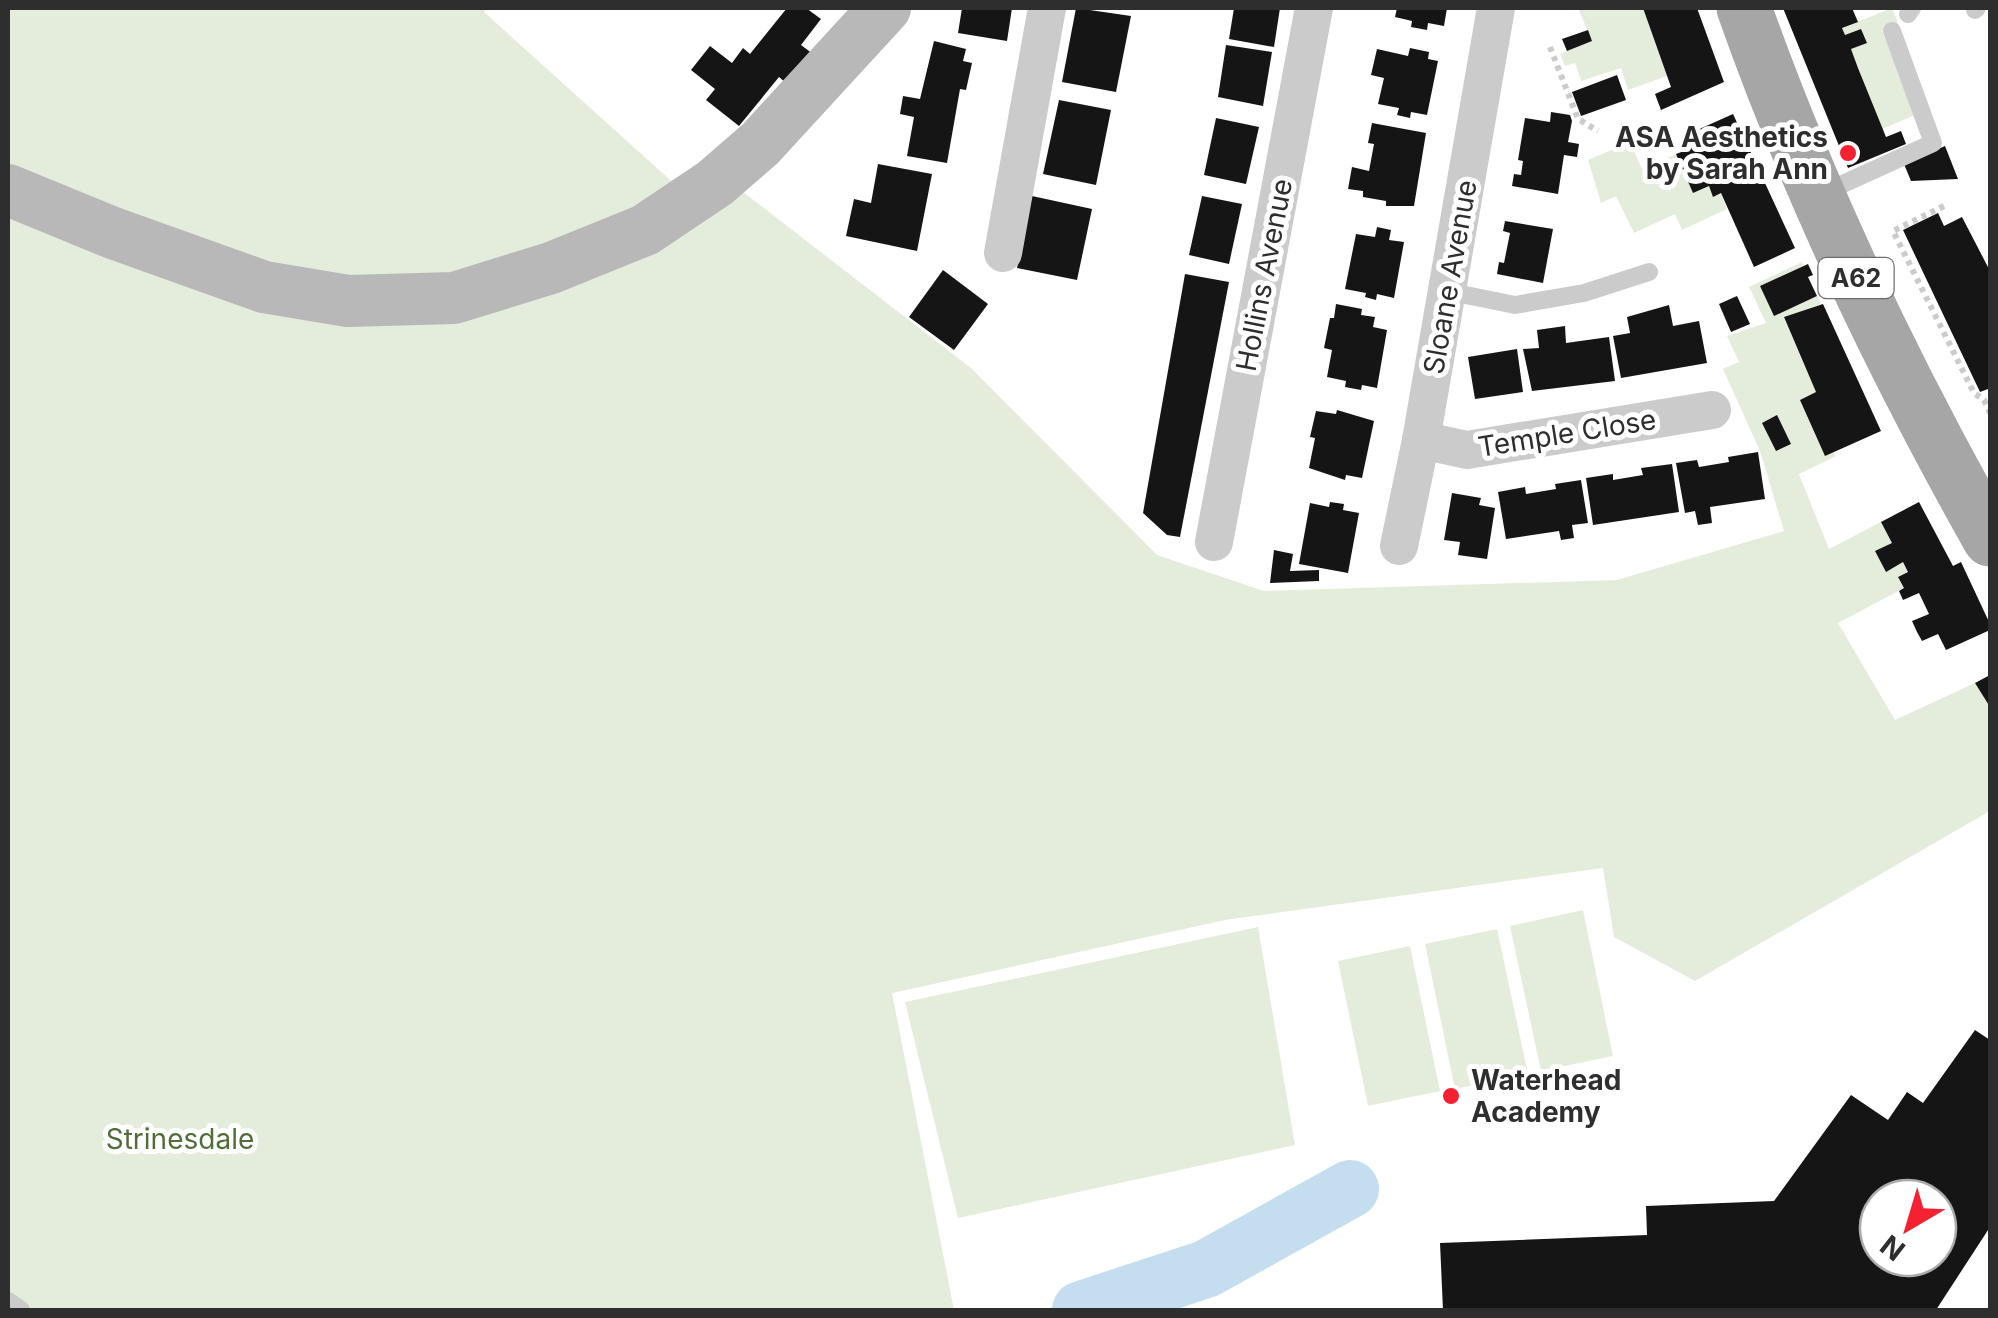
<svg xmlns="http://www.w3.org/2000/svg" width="1998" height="1318" viewBox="0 0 1998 1318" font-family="Inter,sans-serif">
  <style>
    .green { fill: #e4eddb }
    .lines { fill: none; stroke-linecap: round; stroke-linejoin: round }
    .river { stroke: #c5deef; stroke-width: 58 }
    .building { fill: #151515; fill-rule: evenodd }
    .path { stroke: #cbcbcb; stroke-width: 6; stroke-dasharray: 5 5; stroke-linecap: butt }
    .lane { stroke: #cbcbcb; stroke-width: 18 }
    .street { stroke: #cbcbcb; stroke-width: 38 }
    .secondary { stroke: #b8b8b8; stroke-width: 52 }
    .primary { stroke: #a6a6a6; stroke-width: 55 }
    .poi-dot { fill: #f52130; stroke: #fff; stroke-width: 4 }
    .labels { text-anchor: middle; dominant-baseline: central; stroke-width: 10; stroke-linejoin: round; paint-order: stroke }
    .shield { fill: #fff; stroke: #6d6d6d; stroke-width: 2.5 }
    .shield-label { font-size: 25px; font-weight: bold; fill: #2e2e2e }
    .poi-label { font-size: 28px; font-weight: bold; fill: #2e2e2e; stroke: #fff; text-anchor: end }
    .street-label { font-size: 28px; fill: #2e2e2e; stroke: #fff }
    .park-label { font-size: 28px; fill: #516e38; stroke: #fff }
  </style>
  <rect width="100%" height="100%" fill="#fff"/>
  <g class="green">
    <path d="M8 8H487L484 12 688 196 437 284 325 279 229 258 8 174Z"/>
    <path d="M1578 8H1643L1667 76 1628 90 1621 68 1581 81 1575 63 1565 66 1560 54 1592 41Z"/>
    <path d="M1892 8 1898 23 1882 31 1915 115 1882 129 1851 49 1866 43 1845 35 1842 28Z"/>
    <path d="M1630 142 1642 169 1676 154 1693 193 1709 186 1713 196 1721 193 1727 209 1682 230 1675 214 1634 233 1616 196 1601 203 1588 160Z"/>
    <path d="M734 185 971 368 1157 555 1264 591 1617 580 1784 531 1760 451 1723 369 1739 362 1727 336 1766 323 1749 287 1802 262 1803 266 1760 286 1774 315 1817 296 1821 304 1784 318 1816 392 1800 400 1836 456 1799 474 1829 549 1881 522 1892 543 1876 551 1885 571 1903 562 1908 572 1898 577 1904 588 1838 623 1895 720 1975 683 1990 707V811L1695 981 1614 937 1603 868 1225 920 892 993 954 1310H8V206L348 318Z"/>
    <path d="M1583 910 1613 1056 1541 1071 1510 926Z"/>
    <path d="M1258 927 1295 1145 958 1218 905 1002Z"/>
    <path d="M1497 929 1528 1074 1455 1089 1425 944Z"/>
    <path d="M1410 946 1440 1091 1368 1106 1338 961Z"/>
  </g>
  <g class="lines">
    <path class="river" d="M1081 1310 1206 1269 1350 1189"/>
  </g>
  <g class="building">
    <path d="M787 8H806L821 19 801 45 817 57 792 88 779 77 739 126 706 100 715 89 691 70 710 46 732 63 743 48 750 54Z"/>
    <path d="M962 8H1012L1007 41 958 33Z"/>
    <path d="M1076 8 1131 16 1116 92 1062 82Z"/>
    <path d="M1234 8H1280L1274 47 1229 39Z"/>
    <path d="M1397 8H1447L1444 26 1428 23 1427 30 1411 27 1412 21 1395 17Z"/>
    <path d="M1643 8H1697L1724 82 1661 110 1655 94 1671 87Z"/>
    <path d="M1783 8H1852L1858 22 1842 28 1845 35 1861 29 1867 43 1851 49 1858 68 1886 137 1901 131 1906 144 1848 168Z"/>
    <path d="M1588 30 1592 41 1567 51 1562 39Z"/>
    <path d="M934 41 966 49 963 61 972 63 966 90 960 89 947 163 907 156 914 117 900 114 903 96 920 99Z"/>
    <path d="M1226 45 1272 52 1263 106 1218 97Z"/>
    <path d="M1410 48 1429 52 1428 59 1438 61 1427 115 1411 112 1410 118 1397 115 1399 108 1378 104 1384 78 1371 75 1377 49 1408 56Z"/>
    <path d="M1617 75 1626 100 1581 116 1572 92Z"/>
    <path d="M1059 100 1111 110 1096 185 1043 174Z"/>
    <path d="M1551 112 1570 115 1572 121 1568 142 1579 144 1577 157 1564 155 1558 194 1512 186 1514 174 1521 175 1523 161 1518 160 1525 118 1550 122Z"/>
    <path d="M1733 114 1795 248 1754 267 1721 193 1713 197 1709 186 1693 193 1676 154 1692 148 1686 135Z"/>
    <path d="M1216 118 1259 127 1246 184 1204 175Z"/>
    <path d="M1372 123 1426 133 1414 206H1386V201L1363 197V191L1348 189 1352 167 1369 171 1374 144 1368 143Z"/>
    <path d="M1945 146 1958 179 1911 181 1904 164Z"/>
    <path d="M878 164 932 174 917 251 846 236 854 199 871 203Z"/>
    <path d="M1032 196 1092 209 1077 280 1017 268Z"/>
    <path d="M1202 196 1242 204 1229 264 1189 255Z"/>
    <path d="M1938 213 1944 226 1962 217 1990 271V395L1988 389 1980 392 1903 230Z"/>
    <path d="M1505 221 1553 229 1543 283 1497 274 1499 262 1504 263 1510 233 1503 231Z"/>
    <path d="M1377 227 1391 230 1389 240 1404 242 1394 298 1377 294 1376 300 1365 297 1366 293 1345 289 1356 234 1375 237Z"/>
    <path d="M1808 264 1813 275 1808 277 1817 296 1774 316 1760 286Z"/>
    <path d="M943 270 988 304 954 350 909 317Z"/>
    <path d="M1185 274 1229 282 1180 537 1167 535 1143 513Z"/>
    <path d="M1737 296 1750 324 1731 332 1719 304Z"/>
    <path d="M1336 304 1362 309 1361 315 1375 317 1373 327 1387 330 1377 388 1362 385 1361 390 1345 387 1346 381 1327 377 1332 350 1324 348 1330 318H1334Z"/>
    <path d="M1823 304 1881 431 1825 456 1800 400 1816 392 1784 317Z"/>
    <path d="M1669 305 1673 326 1699 321 1707 363 1621 378 1613 336 1630 333 1627 317Z"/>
    <path d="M1565 326 1566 343 1609 337 1615 381 1532 391 1523 349 1539 348 1537 330Z"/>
    <path d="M1517 349 1523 392 1475 399 1468 357Z"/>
    <path d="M1337 410 1374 421 1362 478 1346 475 1345 480 1309 468 1315 438 1310 437 1316 411 1336 414Z"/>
    <path d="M1777 415 1791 444 1776 451 1762 423Z"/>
    <path d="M1758 452 1765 499 1710 507 1712 523 1698 525 1695 511 1685 513 1676 463 1697 460 1699 467 1729 462 1728 457Z"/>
    <path d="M1672 464 1679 512 1593 525 1586 478 1613 474V480L1643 475 1641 468Z"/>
    <path d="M1581 480 1588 523 1572 525 1574 538 1561 540 1559 531 1506 539 1498 492 1525 487 1526 494 1556 489 1555 484Z"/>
    <path d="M1452 493 1481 498 1479 505 1495 508 1487 559 1458 555 1460 542 1444 540Z"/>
    <path d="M1330 502 1344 504 1343 510 1359 513 1348 573 1299 564 1310 503 1329 507Z"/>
    <path d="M1919 502 1953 566 1961 562 1990 624V630L1946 650 1938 634 1922 641 1917 632 1912 621 1929 614 1919 593 1903 600 1899 591 1904 588 1898 577 1908 572 1903 562 1886 572 1875 551 1892 543 1881 522Z"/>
    <path d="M1274 550 1293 554 1290 571 1319 570V581L1270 583Z"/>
    <path d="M1990 675V707L1975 683Z"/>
    <path d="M1975 1030 1990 1040V1227L1936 1310H1443L1440 1243 1647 1235 1646 1206 1774 1201 1851 1095 1888 1120 1907 1092 1923 1103ZM1878 1198H1938V1258H1878Z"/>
  </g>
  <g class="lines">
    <g class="path">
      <path d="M1550 47 1578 119 1598 131"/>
      <path d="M1944 206 1893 231 1974 393 1984 400 1990 413"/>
    </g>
    <g class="lane">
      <path d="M1975 10 1977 8"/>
      <path d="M1908 14 1912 8"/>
      <path d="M1823 193 1933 143 1892 31"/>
      <path d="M1446 291 1515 305 1584 293 1649 272"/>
      <path d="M8 1301 21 1310"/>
    </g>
    <g class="street">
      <path d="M1003 253 1047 8"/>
      <path d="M1421 440 1467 450 1712 410"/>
      <path d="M1214 542 1314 8"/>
      <path d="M1399 546 1421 440 1496 8"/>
    </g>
    <path class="secondary" d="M8 190 113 233 264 287 348 301 454 298 551 268 645 230 715 183 760 144 885 8"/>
    <path class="primary" d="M1744 8C1809 192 1894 369 1990 539"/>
  </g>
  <g class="poi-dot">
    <circle cx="1848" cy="153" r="10"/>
    <circle cx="1451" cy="1096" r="10"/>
  </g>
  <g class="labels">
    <rect class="shield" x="1818.5" y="258" width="75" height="40" rx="8"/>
    <g class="shield-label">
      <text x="1856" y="278">A62</text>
    </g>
    <g class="poi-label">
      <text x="1828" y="137">ASA Aesthetics<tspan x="1828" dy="32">by Sarah Ann</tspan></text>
      <text x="1471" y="1080" text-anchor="start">Waterhead<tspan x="1471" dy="32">Academy</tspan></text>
    </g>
    <g class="street-label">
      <text transform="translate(1264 275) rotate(-79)">Hollins Avenue</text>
      <text transform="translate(1450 277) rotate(-80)">Sloane Avenue</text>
      <text transform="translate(1567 433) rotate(-9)">Temple Close</text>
    </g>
    <g class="park-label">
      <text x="180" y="1139">Strinesdale</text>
    </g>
  </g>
  <rect width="1998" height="1318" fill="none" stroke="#2e2e2e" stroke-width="20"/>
  <g transform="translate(1908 1228) rotate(218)"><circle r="48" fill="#ffffff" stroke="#ababab" stroke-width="2.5"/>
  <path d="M0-8L18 38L0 25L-18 38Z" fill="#f52130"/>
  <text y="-15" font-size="28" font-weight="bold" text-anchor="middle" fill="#2e2e2e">N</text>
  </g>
</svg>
